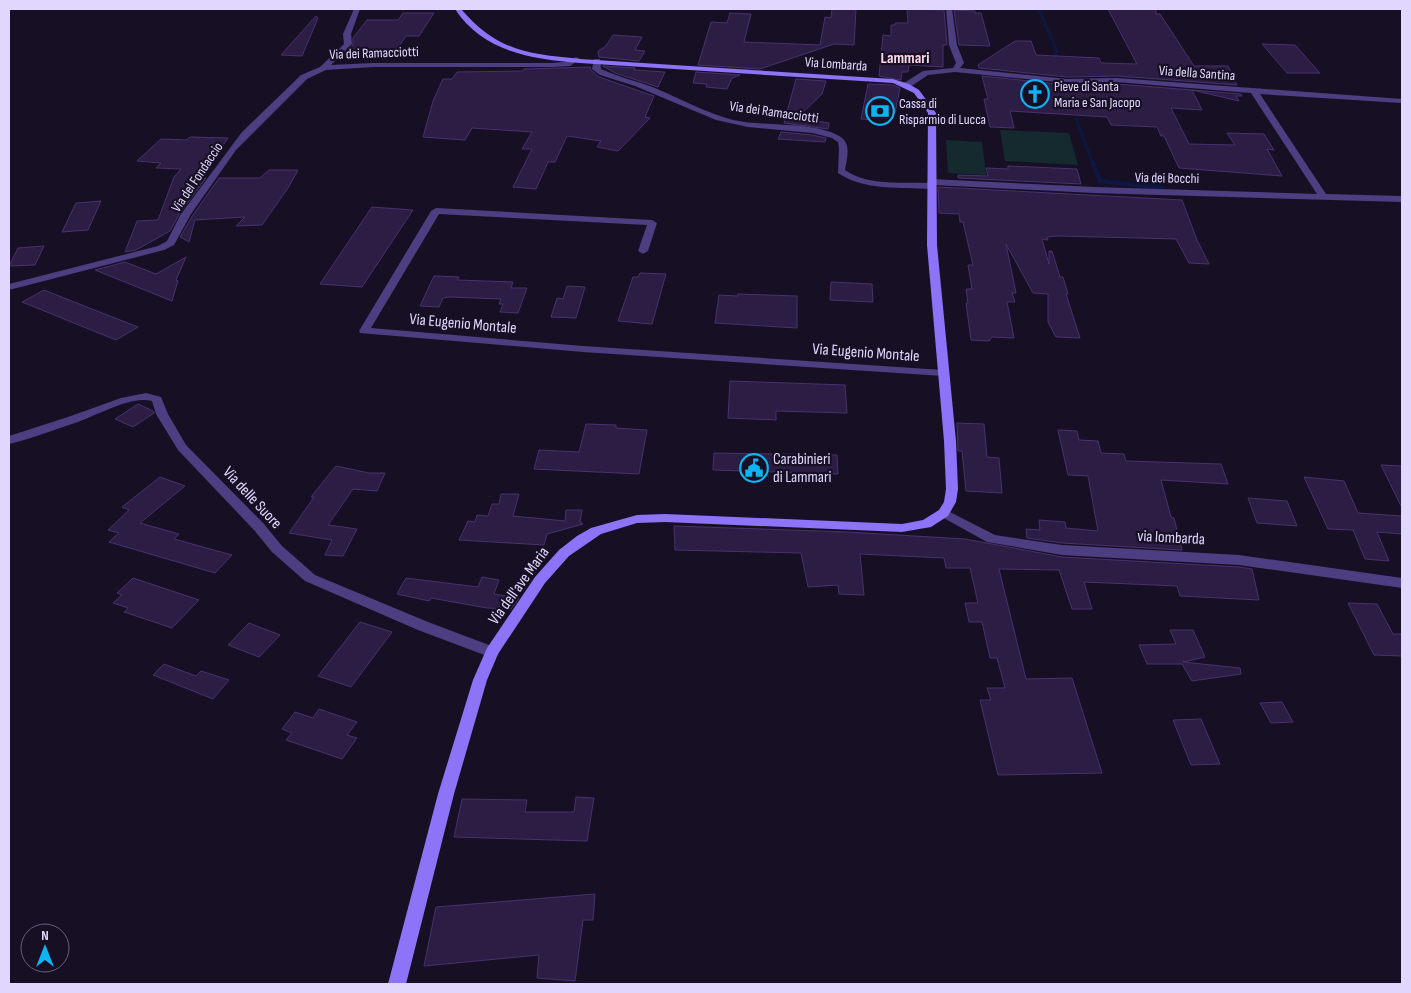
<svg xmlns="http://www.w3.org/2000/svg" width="1411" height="993" viewBox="0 0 1411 993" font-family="'Sofia Sans Condensed',sans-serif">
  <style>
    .green { fill: #142a2e }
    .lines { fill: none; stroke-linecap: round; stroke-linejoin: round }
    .stream-far1 { stroke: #0d1741; stroke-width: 3 }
    .stream { stroke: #0d1741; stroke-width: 4.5 }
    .building { fill: #2c1d44; stroke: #48316f }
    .street { fill: #4c3e81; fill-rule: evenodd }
    .secondary { fill: #8d73f7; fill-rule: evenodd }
    .labels { text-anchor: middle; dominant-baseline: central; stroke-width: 4.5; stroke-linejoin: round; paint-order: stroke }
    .far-street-label { font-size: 14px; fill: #e1d6fd; stroke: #171025 }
    .far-poi-label { font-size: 14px; fill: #e1d6fd; stroke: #171025; text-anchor: start }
    .far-quarter-label { font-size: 16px; font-weight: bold; fill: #fdd8e9; stroke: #171025 }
    .street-label { font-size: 16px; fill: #e1d6fd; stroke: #171025 }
    .poi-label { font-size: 16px; fill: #e1d6fd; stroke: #171025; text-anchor: start }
  </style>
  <rect width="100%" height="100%" fill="#171025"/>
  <g class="green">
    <path d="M1000 130 1069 133 1078 165 1005 161Z"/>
    <path d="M946 140 982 142 986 175 948 173Z"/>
  </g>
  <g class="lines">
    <g class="stream-far1">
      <path d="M1039 9 1057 51 1054 56 1055 61"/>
      <path d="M1076 119 1093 164"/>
    </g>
    <path class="stream" d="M1093 163 1100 181 1162 188"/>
  </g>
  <g class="building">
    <path d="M832 9H856L854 45 834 44 760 69 698 65 711 22 727 23 730 13 751 14 744 42 820 45 825 17 831 18Z"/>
    <path d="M907 9 944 10 947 45H943V67L909 65 908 72H902L901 80 879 76 883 35 891 36V25H895V23H908Z"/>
    <path d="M1108 9H1156V14H1160L1194 66H1228L1237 85 1117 76 1067 77 979 68 978 65 1015 41H1031L1036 55 1099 58 1101 63 1137 64Z"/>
    <path d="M954 10 975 11V13H981L990 46 959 45Z"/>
    <path d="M403 13H434L419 36H406L394 54 390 53 388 57 343 56 353 45V38L367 20H398Z"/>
    <path d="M316 16 318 18 302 56 281 55Z"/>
    <path d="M613 35 642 37 635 50 645 51 639 61 599 57 598 51 605 47Z"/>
    <path d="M1262 44 1295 45 1320 73H1287Z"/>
    <path d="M603 66 635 68 634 70 665 72 658 87 615 73Z"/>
    <path d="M590 67 591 70 599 77 654 96 645 117 650 118 618 151 597 147 601 141 567 136 555 162H548L536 189 513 187 532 149H522L532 132 472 128 465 140 423 137 433 101 443 79H452L457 72 523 71 524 69Z"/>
    <path d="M696 72 740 75 732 78 727 89 706 87 707 84 693 83Z"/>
    <path d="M982 76 1067 85 1117 84 1241 94 1242 96H1236L1239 101 1192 90 1202 110 1171 108 1189 144 1235 145 1227 133 1264 134 1274 150 1267 149 1282 176 1179 168 1164 136H1161L1157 127 1111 125 1107 117 1010 111 1014 128 990 127 984 99H988Z"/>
    <path d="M796 79 826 81 822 94 797 118 829 123 828 129 784 123Z"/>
    <path d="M868 84 893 85 900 88 895 113H890L889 121 861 119Z"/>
    <path d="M781 132 812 135 826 138 825 142 778 139Z"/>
    <path d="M190 137 228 138 201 178H206L180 213 170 231 136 250 125 252 137 221 158 220 174 177 181 169 156 168 161 163 137 161 161 139 186 140Z"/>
    <path d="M1008 166 1077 169 1081 184 958 178V175L988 176 986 168 1008 169Z"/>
    <path d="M269 170H298L288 188 262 225 236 226 245 217 195 220 189 242 180 237 193 215 219 178H260Z"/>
    <path d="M938 187 1182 200 1197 240 1209 264 1189 263 1176 239 1059 236 1047 237 1048 240 1042 239 1049 264V251H1052L1060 277H1063L1068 294H1066L1080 338 1056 337 1048 322V294L1033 293 1006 244 1016 293H1012L1015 302H1007L1014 338 992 337 989 341 971 340 966 303H968L966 289H972L968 265H973L963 222H960L959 214 939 213Z"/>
    <path d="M101 201 88 230 62 232 76 203Z"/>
    <path d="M372 207 413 210 362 287 320 284Z"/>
    <path d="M44 246 35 265 9 266 18 248Z"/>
    <path d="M186 257 176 280 178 281 172 301 95 270 125 262 156 274Z"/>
    <path d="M640 273 666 274 652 324 618 321 633 277H638Z"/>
    <path d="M434 276 459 277 457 280 513 282 511 288H527L518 313 500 312 503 304H499L501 299 450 297 443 298 439 307 420 306Z"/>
    <path d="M831 282 872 284 873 302 830 300Z"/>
    <path d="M567 286 585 287 576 318 551 317 557 298 563 299Z"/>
    <path d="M44 290 97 311 138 327 116 340 22 302Z"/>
    <path d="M738 294 797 296V328L715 323 719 295 738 296Z"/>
    <path d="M730 381 845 385 847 413 776 411V420L728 418Z"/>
    <path d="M138 404 153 411 154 413 133 427 115 419Z"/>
    <path d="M957 423 984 424 987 457 999 458 1002 493 966 491 962 451H958Z"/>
    <path d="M586 424 616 425V428L647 430 639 474 534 469 539 450 579 452Z"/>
    <path d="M1058 430 1077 431 1079 440 1098 441 1101 453 1124 454 1126 461 1221 464 1228 484 1161 480 1171 517 1174 518 1182 550 1062 543 1027 538 1026 529 1040 530 1039 520 1065 522 1066 528 1098 531 1088 476 1068 475Z"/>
    <path d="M714 453 837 455 838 474 713 470Z"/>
    <path d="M1381 465 1402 466V508Z"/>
    <path d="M336 466 369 473H385L377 491 353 489 328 525 357 529 343 556 325 555 332 540 289 533 314 497H311Z"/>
    <path d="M160 477 185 486 140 523 179 534 174 539 232 555 215 573 109 542 119 533 108 530 129 510 122 507Z"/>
    <path d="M1304 477 1344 481 1358 513 1402 516V534L1377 532 1389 561 1365 559 1353 530 1328 529Z"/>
    <path d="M501 494H519L513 516 565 521 566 510H582L580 522 583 524 547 534 544 545 459 540 468 521 475 522 477 515 488 516 492 504H499Z"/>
    <path d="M1248 498 1287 501 1297 526 1257 523Z"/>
    <path d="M674 526 847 532 965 539 1062 557 1239 567 1252 569 1259 600 1180 596 1177 586 1084 582 1092 609H1072L1059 570 999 569 1026 679 1072 678 1102 773 998 775 980 700H991L987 688H1005L997 658H990L982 622H969L965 603H978L970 568H946L944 558 860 554 864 595 839 594 838 585 808 587 801 553 675 550Z"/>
    <path d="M482 577 499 580 494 594 519 598 511 609 487 608 431 598 429 601 397 594 406 578 478 587Z"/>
    <path d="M133 578 199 600 172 628 124 612 128 608 113 603 122 595 117 593Z"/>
    <path d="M1348 603 1377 604 1393 634H1402V656L1374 655Z"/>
    <path d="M360 622 392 632 351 687 318 676Z"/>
    <path d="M249 623 280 635 259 657 228 645Z"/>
    <path d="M1170 630H1193L1205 657 1183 662 1240 668 1241 674 1192 681 1182 664H1147L1139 645 1176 644Z"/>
    <path d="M164 664 196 676 201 671 229 680 213 699 153 675Z"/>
    <path d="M1282 702 1293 722 1271 723 1260 703Z"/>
    <path d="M319 709 357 722 347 735 357 738 342 759 286 740 292 733 282 729 295 712 313 718Z"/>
    <path d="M1201 719 1220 764 1191 765 1173 720Z"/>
    <path d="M576 797 594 798 587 841 454 837 462 799 527 800 525 812H574Z"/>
    <path d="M595 894 593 920H583L575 981 537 978 539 955 424 966 436 907Z"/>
  </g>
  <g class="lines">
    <g class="street">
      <path d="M354 9H360L351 34 352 44 331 65 373 63H551L565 62 576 57 580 59 570 66 551 67H373L326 70 307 79 236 150 191 214 174 245 164 250 9 290V284L158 246 167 241 181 214 242 132 301 75 320 67 344 44 343 34Z"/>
      <path d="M946 9H952L957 45 964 63 960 68 1067 79 1117 78 1402 99 1401 103 1260 94 1326 194 1402 196V202L1094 193 935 185 934 188 931 189C901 187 864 191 838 173L839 148 838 142 832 138 812 133 748 127 716 120 635 86 600 75 592 69 594 59H600L601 69C618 77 637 81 655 88 681 99 706 113 733 120 763 127 813 121 839 136 852 143 847 158 845 170 868 186 901 182 927 183L928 180 931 179 1094 187 1317 194 1251 93 1117 82 1067 83 955 72 928 75 910 87H904V83L923 71 953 68 956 63 949 45Z"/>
      <path d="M436 208 652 220 657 223 648 251 643 254 638 251 647 225 439 214 371 328 583 346 943 370 949 373 943 376 583 352 360 333 359 331 431 211Z"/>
      <path d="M146 393 161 397 168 414 186 445 264 524 282 546 315 575 428 622 497 648 499 652 497 656 492 657 487 656 418 630 305 581 272 552 254 530 178 450 156 414 152 401C131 395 96 416 75 423 53 430 31 439 9 444V436L68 417 121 398Z"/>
      <path d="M944 509 995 535 1062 545 1239 555 1402 578V588L1239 565 1062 555 987 542 940 516 938 513 940 510Z"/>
    </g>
    <path class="secondary" d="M455 9H461C497 51 528 54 580 59L893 79 909 84 919 90 936 113 937 245 956 441 958 489 956 502 948 516 931 527 902 532 665 522 637 523 601 534 569 556 545 583 498 654 487 680 454 794 406 984H388L438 794 473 680 487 648 535 577 559 550 577 536 591 528 637 515 665 514 902 524 923 520 939 510 944 502 946 489 944 441 927 245 928 113 914 93 893 83 580 63C532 59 483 52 455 9Z"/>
  </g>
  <defs>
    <symbol id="church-ring" viewBox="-11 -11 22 22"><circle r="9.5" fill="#171025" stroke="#0eb3f1" stroke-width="1.5"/><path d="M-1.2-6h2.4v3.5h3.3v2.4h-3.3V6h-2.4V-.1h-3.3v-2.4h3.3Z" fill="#0eb3f1"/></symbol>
    <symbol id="bank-ring" viewBox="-11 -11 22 22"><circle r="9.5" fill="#171025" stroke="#0eb3f1" stroke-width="1.5"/><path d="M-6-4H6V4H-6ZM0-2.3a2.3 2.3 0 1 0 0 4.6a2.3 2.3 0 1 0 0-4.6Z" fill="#0eb3f1"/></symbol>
    <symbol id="civic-ring" viewBox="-11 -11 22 22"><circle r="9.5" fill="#171025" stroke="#0eb3f1" stroke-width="1.5"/><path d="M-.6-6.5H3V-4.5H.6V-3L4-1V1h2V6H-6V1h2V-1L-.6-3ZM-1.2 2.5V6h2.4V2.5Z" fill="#0eb3f1"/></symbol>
  </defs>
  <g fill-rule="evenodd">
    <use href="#church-ring" x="1019" y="78" width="32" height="32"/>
    <use href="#bank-ring" x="864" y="95" width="32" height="32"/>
    <use href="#civic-ring" x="738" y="452" width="32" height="32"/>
  </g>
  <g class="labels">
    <g class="far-street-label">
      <text transform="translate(374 53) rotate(-2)">Via dei Ramacciotti</text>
      <text transform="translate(836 64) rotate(4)">Via Lombarda</text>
      <text transform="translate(1197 73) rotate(4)">Via della Santina</text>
      <text transform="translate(774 112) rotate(8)">Via dei Ramacciotti</text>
      <text transform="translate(197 177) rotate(-56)">Via del Fondaccio</text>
      <text transform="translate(1167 178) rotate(1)">Via dei Bocchi</text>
    </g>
    <g class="far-poi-label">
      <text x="1054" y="86">Pieve di Santa<tspan x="1054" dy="16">Maria e San Jacopo</tspan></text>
      <text x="899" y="103">Cassa di<tspan x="899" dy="16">Risparmio di Lucca</tspan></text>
    </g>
    <g class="far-quarter-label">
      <text x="905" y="58">Lammari</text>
    </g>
    <g class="street-label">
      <text transform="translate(463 324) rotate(5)">Via Eugenio Montale</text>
      <text transform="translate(866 353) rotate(4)">Via Eugenio Montale</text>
      <text transform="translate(252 498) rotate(47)">Via delle Suore</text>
      <text transform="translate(1171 538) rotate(3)">via lombarda</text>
      <text transform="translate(519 586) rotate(-54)">Via dell'ave Maria</text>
    </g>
    <g class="poi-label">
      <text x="773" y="459">Carabinieri<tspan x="773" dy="18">di Lammari</tspan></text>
    </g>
  </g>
  <rect width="1411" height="993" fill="none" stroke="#e1d6fd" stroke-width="20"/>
  <g transform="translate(45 948)"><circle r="24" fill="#171025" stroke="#685f7b"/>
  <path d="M0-4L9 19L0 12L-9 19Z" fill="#0eb3f1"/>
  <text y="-8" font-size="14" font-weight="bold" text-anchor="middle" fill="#e1d6fd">N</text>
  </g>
</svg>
